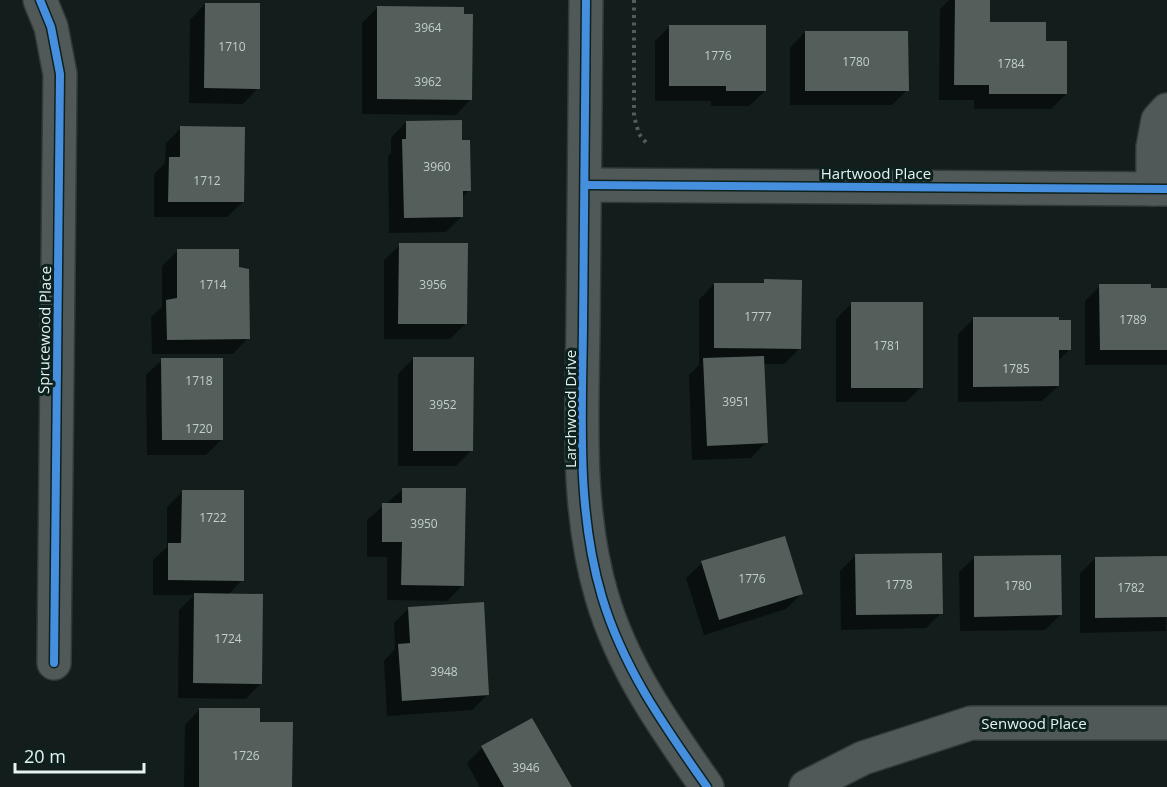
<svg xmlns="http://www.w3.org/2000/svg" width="1167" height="787" viewBox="0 0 1167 787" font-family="'Open Sans',sans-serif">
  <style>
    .shadow { fill: #0007 }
    .building { fill: #545f5b }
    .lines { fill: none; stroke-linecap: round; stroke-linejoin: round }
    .minor-casing { stroke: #323a38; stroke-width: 36 }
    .path { stroke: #545b5b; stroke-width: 4; stroke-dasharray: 3 4.5; stroke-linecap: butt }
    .minor { stroke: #515958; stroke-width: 33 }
    .cycleway-casing { stroke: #0d211f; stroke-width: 11 }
    .cycleway { stroke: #468fdf; stroke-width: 8 }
    .labels { text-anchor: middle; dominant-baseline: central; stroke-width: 6; stroke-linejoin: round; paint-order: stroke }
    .number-label { font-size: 12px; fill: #c2cdcc }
    .street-label { font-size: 15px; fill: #e6f2f1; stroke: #0d211f }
  </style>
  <rect width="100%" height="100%" fill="#121d1c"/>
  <g class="shadow">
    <path d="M949 0H988V23L1044 43 1066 94 1051 109H974V100H939L940 9Z"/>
    <path d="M205 4 258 88 243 104 189 103 190 20Z"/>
    <path d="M378 7 463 15 471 99 456 115 362 114V23Z"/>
    <path d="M670 26 765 91 749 106H711V101H655V41Z"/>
    <path d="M805 32 907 90 892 105H790V48Z"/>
    <path d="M406 122 460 142 469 190 462 198V216L446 232 389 233 388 156 391 153V138Z"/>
    <path d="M181 128 243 202 227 217H154V174L165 163 166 143Z"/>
    <path d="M400 245 466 323 450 339H384V260Z"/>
    <path d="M177 251 237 268 248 338 233 354H152L151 317 162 307V266Z"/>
    <path d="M765 281 800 348 784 364H763L766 442 751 458 692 460 689 375 699 365V300L714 284H761Z"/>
    <path d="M1100 286 1167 289V365H1085V301Z"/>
    <path d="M851 304 921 387 906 402H836V319Z"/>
    <path d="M973 319 1070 349 1058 361V386L1042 401 958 402V334Z"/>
    <path d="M414 358 472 450 456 466H398V374Z"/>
    <path d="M162 360 222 439 206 455H147L146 375Z"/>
    <path d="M402 490 463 585 447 601 387 600V557H367V520Z"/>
    <path d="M182 492 242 580 228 595 261 683 246 699 178 698 179 610 194 595H153V560L167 547V507Z"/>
    <path d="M855 556 941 613 926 628 841 630 840 571Z"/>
    <path d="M975 557 1060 615 1045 630 960 631 959 572Z"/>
    <path d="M1095 558H1167L1166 631 1080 633V574Z"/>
    <path d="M702 563 801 594 786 609 704 635 686 578Z"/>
    <path d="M409 608 487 695 472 710 387 716 384 661 395 649 394 623Z"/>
    <path d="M200 709 258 724 291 787H184L185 725Z"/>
    <path d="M482 748 570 787H480L467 763Z"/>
  </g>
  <g class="building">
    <path d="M955 0H990V22H1046V41H1067V94H989V85H954Z"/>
    <path d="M205 3H260V89L204 88Z"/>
    <path d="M377 6 464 7V14H473L472 100 377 99Z"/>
    <path d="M669 25H766V91H726V86H669Z"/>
    <path d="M805 31H908L909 91H805Z"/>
    <path d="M462 120V140H470L471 191H463V217L404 218 402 139H406V121Z"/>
    <path d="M180 126 245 127 244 202H168L169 157H180Z"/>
    <path d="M399 243H468L467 324H398Z"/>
    <path d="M177 249H239V267L249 269 250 339 167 340 166 300 177 298Z"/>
    <path d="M764 279 802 280 801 349 714 348V283H764Z"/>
    <path d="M1099 284H1151V288H1167V350H1100Z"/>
    <rect x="851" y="302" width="72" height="86"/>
    <path d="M973 317H1059V320H1071V350H1059V386L973 387Z"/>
    <path d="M764 356 768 443 707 446 703 358Z"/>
    <path d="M413 357H474L473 451H413Z"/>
    <path d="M161 358H223V440H162Z"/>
    <path d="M402 488H466L464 586 401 585 402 542H382V503H402Z"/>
    <path d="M182 490H244V581L168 580V543H181Z"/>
    <path d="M785 536 803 594 719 620 701 561Z"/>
    <path d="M942 553 943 614 856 615 855 554Z"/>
    <path d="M1061 555 1062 615 974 617V556Z"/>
    <path d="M1167 556V617L1095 618V557Z"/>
    <path d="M194 593 263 594 262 684 193 683Z"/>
    <path d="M484 602 489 695 402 701 398 644 410 643 408 607Z"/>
    <path d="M199 708H260V722H293L292 787H199Z"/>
    <path d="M532 718 572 787H504L481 746Z"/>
  </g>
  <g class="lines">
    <defs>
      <g id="minor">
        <path d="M40 0 51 27 60 74 54 663"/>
        <path d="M586 0C585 109 584 218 583 327 582 417 576 510 602 597 623 668 665 727 707 787"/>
        <path d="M585 185 1167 189"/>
        <path d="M1153 189V147L1158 120 1167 110"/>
        <path d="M806 787 863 758 971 723H1167"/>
      </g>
    </defs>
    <use href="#minor" class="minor-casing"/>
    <path class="path" d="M634 0V116L639 134 648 145"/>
    <use href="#minor" class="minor"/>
    <defs>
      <g id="cycleway">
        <path d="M40 0 51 27 60 74 54 663"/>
        <path d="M586 0C585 109 584 218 583 327 582 417 576 510 602 597 623 668 665 727 707 787"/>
        <path d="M585 185 1167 189"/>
      </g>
    </defs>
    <use href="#cycleway" class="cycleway-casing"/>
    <use href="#cycleway" class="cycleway"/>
  </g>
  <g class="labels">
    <g class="number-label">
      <text x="428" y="27">3964</text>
      <text x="232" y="46">1710</text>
      <text x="718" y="55">1776</text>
      <text x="856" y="61">1780</text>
      <text x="1011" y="63">1784</text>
      <text x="428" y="81">3962</text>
      <text x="437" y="166">3960</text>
      <text x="207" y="180">1712</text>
      <text x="213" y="284">1714</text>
      <text x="433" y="284">3956</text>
      <text x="758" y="316">1777</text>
      <text x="1133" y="319">1789</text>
      <text x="887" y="345">1781</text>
      <text x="1016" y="368">1785</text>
      <text x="199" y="380">1718</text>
      <text x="736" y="401">3951</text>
      <text x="443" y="404">3952</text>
      <text x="199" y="428">1720</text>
      <text x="213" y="517">1722</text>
      <text x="424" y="523">3950</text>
      <text x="752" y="578">1776</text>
      <text x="899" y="584">1778</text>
      <text x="1018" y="585">1780</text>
      <text x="1131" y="587">1782</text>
      <text x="228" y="638">1724</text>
      <text x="444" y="671">3948</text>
      <text x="246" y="755">1726</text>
      <text x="526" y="767">3946</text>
    </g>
    <g class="street-label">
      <text x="876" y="173">Hartwood Place</text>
      <text transform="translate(44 330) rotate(-89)">Sprucewood Place</text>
      <text transform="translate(570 409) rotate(-90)">Larchwood Drive</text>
      <text x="1034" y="723">Senwood Place</text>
    </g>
  </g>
  <path d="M15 763v9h129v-9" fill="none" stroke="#e6f2f1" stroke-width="3"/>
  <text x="24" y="763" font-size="18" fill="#e6f2f1" stroke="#0d211f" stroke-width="4.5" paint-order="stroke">20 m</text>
</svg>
